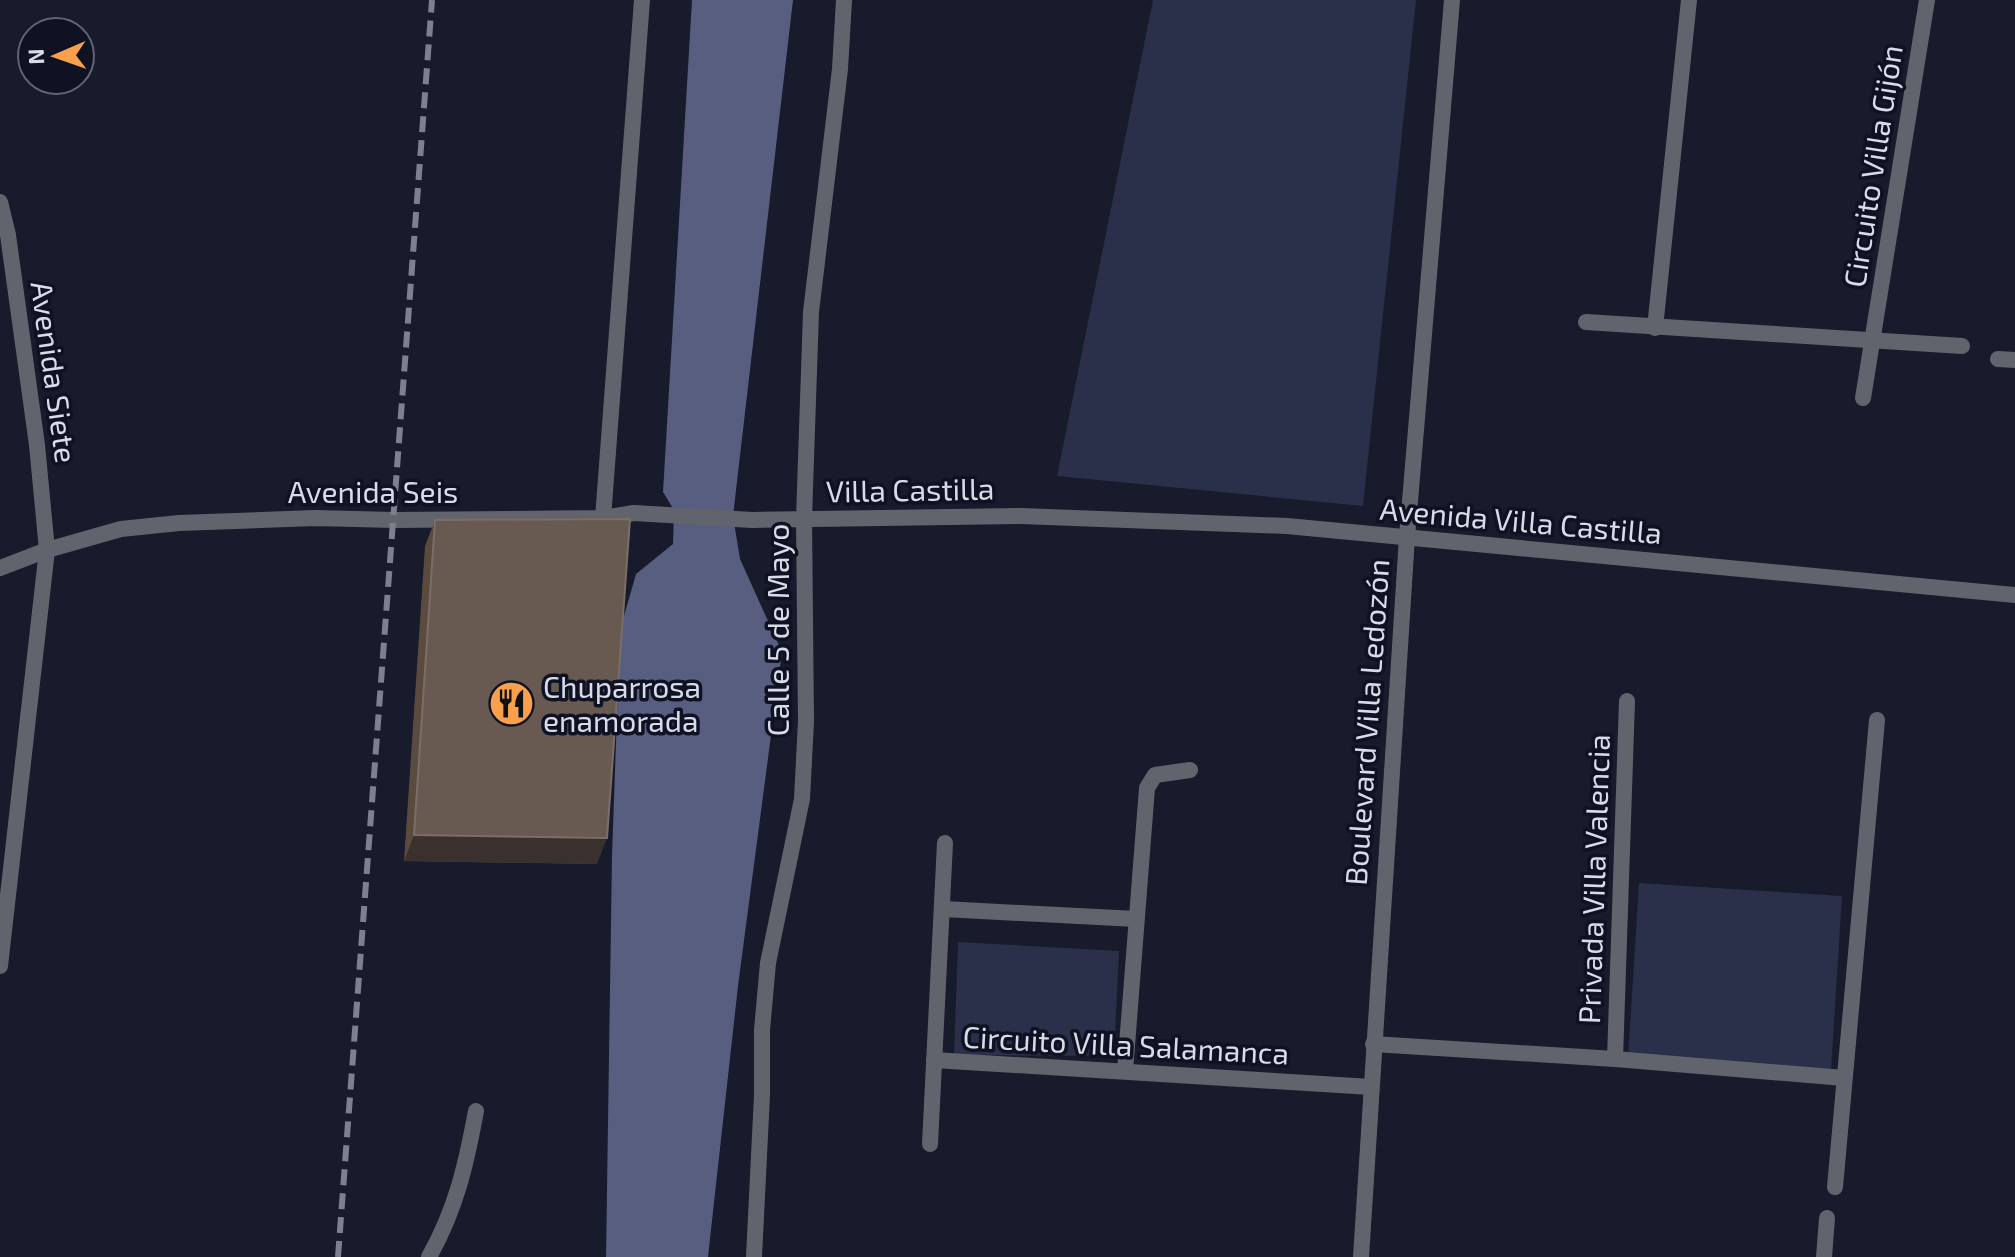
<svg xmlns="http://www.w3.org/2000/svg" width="2015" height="1257" viewBox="0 0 2015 1257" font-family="'Exo 2',sans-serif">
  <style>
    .green { fill: #2a2f4a }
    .water { fill: #575e7f }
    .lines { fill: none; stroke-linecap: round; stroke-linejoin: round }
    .minor { stroke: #62646d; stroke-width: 16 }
    .tertiary { stroke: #62646d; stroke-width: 16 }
    .rail { stroke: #7d808e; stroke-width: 6; stroke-dasharray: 16 8; stroke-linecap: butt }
    .wall { fill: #5b4a3e }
    .shaded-wall { fill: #3a312f }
    .building { fill: #685a50; stroke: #7a6e68; stroke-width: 2 }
    .labels { text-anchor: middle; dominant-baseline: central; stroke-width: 7; stroke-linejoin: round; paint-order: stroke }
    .street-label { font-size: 30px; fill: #d9dce8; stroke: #0f1222 }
    .poi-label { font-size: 30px; fill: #d9dce8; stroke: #0f1222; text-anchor: start }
  </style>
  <rect width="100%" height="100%" fill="#171b2c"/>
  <g class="green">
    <path d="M1153 0H1416L1363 506 1057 476Z"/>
    <path d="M1639 883 1842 896 1831 1071 1628 1059Z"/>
    <path d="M958 942 1119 951 1114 1056 954 1055Z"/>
  </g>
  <path class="water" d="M692 0H793L733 516 740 559 782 652 738 986 708 1257H606L612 855 620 630 636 574 673 544 674 510 663 492Z"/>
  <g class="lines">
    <g class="minor">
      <path d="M0 202 8 235 37 445 47 550 0 966"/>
      <path d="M1586 322 1962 346"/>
      <path d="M1655 328 1689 0"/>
      <path d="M1998 359 2015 360"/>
      <path d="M1863 398 1927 0"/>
      <path d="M603 518 642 0"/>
      <path d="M0 568 47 550 121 529 179 523 315 518 394 520 603 518 634 513 752 520 1021 516"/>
      <path d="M943 909 1136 919"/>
      <path d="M1373 1044 1615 1059 1844 1078"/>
      <path d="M1615 1059 1627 701"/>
      <path d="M934 1060 1371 1087"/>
      <path d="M1125 1071 1147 788 1155 775 1190 770"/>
      <path d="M930 1144 945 843"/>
      <path d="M1835 1187 1877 720"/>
      <path d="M429 1257C456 1209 466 1165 476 1111"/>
      <path d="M754 1257 762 1095V1030L768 963 802 799 806 721 804 518 811 312 840 69 844 0"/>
      <path d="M1361 1257 1407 537 1452 0"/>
      <path d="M1824 1257 1827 1218"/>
    </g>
    <path class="tertiary" d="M1021 516 1287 526 2015 595"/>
    <path class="rail" d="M338 1257 432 0"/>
  </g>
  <path class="wall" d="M435 520 597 864 404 861 425 546Z"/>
  <path class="shaded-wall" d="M414 835 607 838 597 864 404 861Z"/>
  <path class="building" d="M630 519 607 838 414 835 435 520Z"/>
  <defs>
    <symbol id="restaurant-disc" viewBox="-11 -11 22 22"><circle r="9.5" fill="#f9a04c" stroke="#0f1222"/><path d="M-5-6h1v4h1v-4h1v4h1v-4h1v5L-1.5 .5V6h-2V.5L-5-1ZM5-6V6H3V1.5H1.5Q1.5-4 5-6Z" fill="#111"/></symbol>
  </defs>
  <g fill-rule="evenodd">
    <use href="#restaurant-disc" x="486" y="678" width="51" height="51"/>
  </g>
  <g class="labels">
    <g class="street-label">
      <text transform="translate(1872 166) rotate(-81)">Circuito Villa Gijón</text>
      <text transform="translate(55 372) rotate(82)">Avenida Siete</text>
      <text transform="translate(910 489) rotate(-1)">Villa Castilla</text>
      <text x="373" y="491">Avenida Seis</text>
      <text transform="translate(1521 520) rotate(5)">Avenida Villa Castilla</text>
      <text transform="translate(777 630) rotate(-90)">Calle 5 de Mayo</text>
      <text transform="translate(1366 722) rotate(-86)">Boulevard Villa Ledozón</text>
      <text transform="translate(1593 879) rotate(-88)">Privada Villa Valencia</text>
      <text transform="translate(1126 1044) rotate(3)">Circuito Villa Salamanca</text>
    </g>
    <g class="poi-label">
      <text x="543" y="686">Chuparrosa<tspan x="543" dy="34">enamorada</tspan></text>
    </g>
  </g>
  <g transform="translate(56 56) rotate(268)"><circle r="38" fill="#0f1222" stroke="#606371" stroke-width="2"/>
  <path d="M0-6L14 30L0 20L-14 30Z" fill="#f9a04c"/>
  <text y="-12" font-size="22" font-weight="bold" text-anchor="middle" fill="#d9dce8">N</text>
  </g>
</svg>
